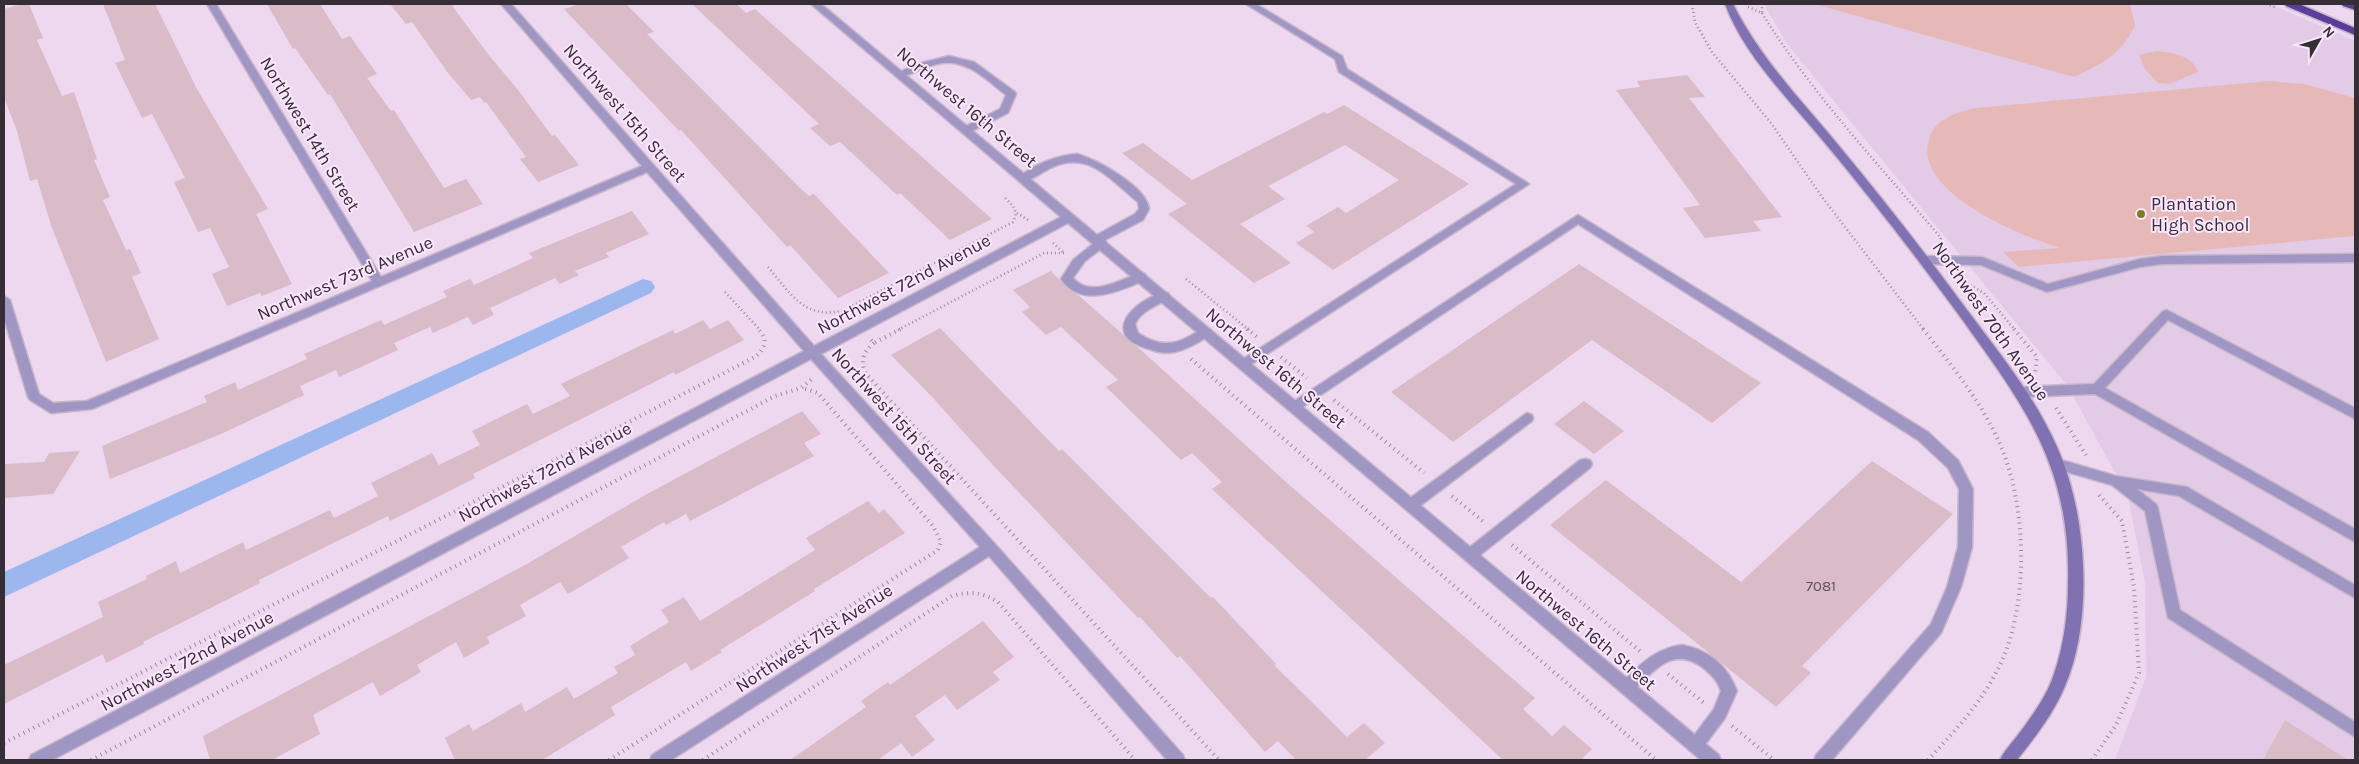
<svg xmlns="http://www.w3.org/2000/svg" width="2359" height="764" viewBox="0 0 2359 764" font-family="Karla,sans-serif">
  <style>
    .built { fill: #e3cae6 }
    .green { fill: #e6b9b8 }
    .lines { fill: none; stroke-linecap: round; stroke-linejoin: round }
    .canal { fill: #9cb6ee; fill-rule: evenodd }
    .building { fill: #dabbc8 }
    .lane-casing { stroke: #c8b6cb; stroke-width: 3 }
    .street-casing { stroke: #c8b6cb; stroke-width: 3 }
    .secondary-casing { stroke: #c8b6cb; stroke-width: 3 }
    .highway-casing { stroke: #c8b6cb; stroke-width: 3 }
    .path-far1 { stroke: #998a9b; stroke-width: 2.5; stroke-dasharray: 1 3; stroke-linecap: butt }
    .path { stroke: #998a9b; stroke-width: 4; stroke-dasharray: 1 4.5; stroke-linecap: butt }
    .lane { fill: #9f96c3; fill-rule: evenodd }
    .street { fill: #9f96c3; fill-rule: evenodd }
    .secondary { fill: #8071b3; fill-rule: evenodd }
    .highway { fill: #593d9a; fill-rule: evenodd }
    .poi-dot { fill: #837d24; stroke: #fbe6fd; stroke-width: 2 }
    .labels { text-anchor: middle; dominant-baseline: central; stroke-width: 4; stroke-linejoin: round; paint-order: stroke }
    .number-label { font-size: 15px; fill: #5f515b }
    .street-label { font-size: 18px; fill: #362e37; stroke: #fbe6fd }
    .poi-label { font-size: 18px; fill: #362e37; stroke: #fbe6fd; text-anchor: start }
  </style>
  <rect width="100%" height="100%" fill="#edd8f0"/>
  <path class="built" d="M1764 4H2270L2355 41V760H2115L2146 677 2145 584 2128 496 2067 385 1787 44Z"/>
  <g class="green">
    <path d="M1815 4H2130L2135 26C2118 57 2105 62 2074 77Z"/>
    <path d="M2157 51C2172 53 2193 55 2198 72L2169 84 2158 83 2145 69 2139 55Z"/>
    <path d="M2269 81 2304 84 2355 98V236L2019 267 2003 252 2060 248C2023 237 1918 194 1928 144 1932 119 1954 113 1976 108Z"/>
  </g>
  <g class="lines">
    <path class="canal" d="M643 279 651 281 655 287 651 293 4 597V572Z"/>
  </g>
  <g class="building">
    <path d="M22 4H29L43 38 37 40 62 96 74 92 97 159 94 160 110 197 103 200 126 250 130 249 141 273 132 277 159 339 106 362 52 228 37 179 30 181 17 131 4 97V9Z"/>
    <path d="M103 4H155L197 89 268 209 256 214 292 284 262 296 260 293 227 306 212 274 229 267 210 228 198 232 174 182 185 178 152 114 142 118 115 63 125 60Z"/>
    <path d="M267 4H320L342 39 350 36 377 74 367 78 391 111 394 110 444 188 466 179 483 204 414 232 330 94 328 95 295 48 293 49Z"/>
    <path d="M390 4H455L453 7 488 54 518 90 552 136 555 135 579 165 538 182 520 159 526 157 486 102 484 103 480 97 471 100 448 73 412 22 406 24Z"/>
    <path d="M580 4H626L654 32 647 34 800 188 809 196 814 194 889 273 838 298 790 245 787 247 681 130 679 131 564 9Z"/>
    <path d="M692 4H736L746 13 755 9 992 219 950 240 900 193 897 195 840 142 830 146 810 128 819 124Z"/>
    <path d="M1687 75 1705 97 1689 98 1782 217 1753 221 1761 231 1705 238 1683 208 1700 205 1616 90 1640 87 1637 81Z"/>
    <path d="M1344 105 1469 184 1333 270 1296 243 1314 232 1306 226 1338 207 1346 213 1399 180 1345 145 1268 186 1285 199 1240 224 1291 263 1254 283 1168 214 1187 204 1122 153 1143 143 1192 180 1324 112 1327 114Z"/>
    <path d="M632 211 649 234 606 253 609 257 575 271 579 275 560 284 555 278 490 308 494 315 473 325 468 317 433 333 430 327 394 343 398 350 339 377 336 370 300 386 304 395 221 434 110 479 102 446 207 402 204 396 235 382 238 390 307 359 304 354 381 320 384 325 447 297 443 291 470 279 474 285 533 258 529 253Z"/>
    <path d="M1579 264 1761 383 1712 423 1592 340 1453 442 1391 392Z"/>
    <path d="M1051 271 1068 289 1078 295 1141 350 1286 482 1535 698 1523 709 1552 736 1564 725 1592 749 1581 760H1503L1212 489 1222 482 1192 453 1181 460 1106 387 1118 380 1061 327 1046 335 1022 312 1030 307 1013 290Z"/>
    <path d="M703 320 710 329 728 320 744 340 675 375 674 372 473 474 475 478 390 521 388 516 259 580 260 583 143 642 144 644 106 663 103 654 4 704V665L103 617 98 602 147 579 146 576 176 561 180 573 243 542 246 550 330 510 334 518 378 496 371 483 432 453 439 465 480 445 472 431 527 404 533 414 570 396 561 384 673 330 675 334Z"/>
    <path d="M940 328 1059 451 1062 449 1211 598 1213 597 1276 664 1274 665 1347 737 1364 723 1385 743 1365 760H1296L1278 741 1265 752 1180 656 1177 658 1140 617 1138 618 993 465 934 399 891 355Z"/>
    <path d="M1584 401 1624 431 1594 454 1554 424Z"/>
    <path d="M802 411 821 434 804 443 814 456 690 521 686 514 666 525 664 522 621 547 629 558 568 594 560 582 520 605 526 616 487 637 490 643 464 658 456 642 417 665 421 672 380 696 373 682 313 715 320 734 272 760H210L203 736 525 565 647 494Z"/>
    <path d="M80 451 53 494 4 498V464L44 462 49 453Z"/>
    <path d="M1872 461 1953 514 1802 666 1811 673 1776 707 1550 525 1606 480 1741 582Z"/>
    <path d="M868 501 879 513 884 509 905 533 814 589 815 591 720 650 722 652 691 671 686 662 611 707 615 715 542 760H455L445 738 469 724 473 731 521 703 525 712 567 687 574 699 618 673 614 667 635 655 630 646 669 622 661 610 684 597 700 621 815 550 806 538Z"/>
    <path d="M983 621 1014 657 993 672 1000 680 957 710 945 695 915 716 935 740 912 757 901 743 878 760H790L866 707 861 701 888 682 890 685Z"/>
    <path d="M2285 720 2348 760H2263Z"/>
  </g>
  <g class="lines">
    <defs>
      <g id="lane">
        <path d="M1246 4H1256L1342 56 1347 69 1529 184 1244 369 1240 367 1238 364 1240 361 1516 184 1339 72 1335 59Z"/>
        <path d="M949 56 974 62 1015 92 1016 94 1008 113 970 132H962V128L1000 109 1006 95C986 79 965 57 937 64 924 67 913 74 900 77L895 74 917 64Z"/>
        <path d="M1077 154C1098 160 1147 187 1149 209L1143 220 1105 240 1107 243 1105 246 1085 261 1073 278C1092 299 1120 279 1141 273L1145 274 1147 277 1145 280C1120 291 1081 309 1061 279L1073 260 1094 243 1091 240 1093 237 1135 214 1139 209 1138 202C1107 177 1086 147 1045 171 1037 175 1029 183 1020 180L1019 178C1031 165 1059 155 1077 154Z"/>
        <path d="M1578 215 1928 432 1958 460 1973 489 1972 547 1961 587 1941 633 1832 760H1814L1816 755 1931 624 1947 587 1958 547 1959 489 1948 468 1918 440 1578 224 1298 410H1290L1288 407 1290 404Z"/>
        <path d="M2355 254V262L2162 264 2140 267 2047 292 1981 265 1925 264 1919 260 1925 256 1982 257 2048 284 2140 259 2162 256Z"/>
        <path d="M1164 292 1168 293 1170 296 1168 299C1156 306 1141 311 1135 324L1138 333C1154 344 1171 347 1188 337 1194 334 1199 330 1206 328L1210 329 1212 332 1210 335C1199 342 1188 349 1175 352 1166 354 1157 352 1149 349 1099 335 1133 301 1164 292Z"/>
        <path d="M2167 310 2355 408V419L2168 320 2105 388 2355 529V542L2095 394 2020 397 2014 392 2020 387 2094 384 2163 311Z"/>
        <path d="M1527 413 1532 415 1533 418 1532 421 1416 509 1411 510 1406 509 1404 505 1406 501Z"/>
        <path d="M1585 459 1590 460 1592 464 1590 468 1475 559 1470 561 1465 559 1463 555 1465 551 1580 460Z"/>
        <path d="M2058 459 2116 476 2187 487 2355 585V598L2179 496 2137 489 2156 504 2158 508 2180 610 2355 722V737L2168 618 2145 511 2112 485 2053 468 2051 464 2053 460Z"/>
        <path d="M1682 645C1709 650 1727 665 1737 691L1725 718 1701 750 1695 752 1689 750 1687 745 1714 709 1721 691C1717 680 1711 674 1702 667 1672 645 1653 672 1632 692L1627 694 1622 692 1619 687 1622 682C1640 665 1656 648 1682 645Z"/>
      </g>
      <path id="street" d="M207 4H216L381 277 642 166 501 4H511L814 346 1061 217 811 4H821L1719 755 1721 760H1701L1068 223 821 354 995 544 1183 755 1185 760H1167L989 556 671 760H650L652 755 980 547 811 359 52 760H29L31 755 804 351 647 172 92 409 51 413 30 400 28 397 4 318V296L10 300 39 394 53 403 87 401 372 281Z"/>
      <path id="secondary" d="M1725 4H1733C1760 58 1801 100 1839 146 1883 199 1926 254 1967 310 2000 354 2035 397 2057 447 2087 513 2094 619 2065 686 2054 713 2035 737 2017 760H2000C2004 751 2012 743 2018 735 2032 716 2047 696 2054 674 2064 645 2068 613 2068 583 2071 463 2022 403 1956 311 1914 254 1871 198 1825 143 1789 99 1745 57 1725 4Z"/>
      <g id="highway">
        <path d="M2285 4H2299L2355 28V35L2286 6Z"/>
        <path d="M2342 4H2355V10L2343 6Z"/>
      </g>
    </defs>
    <use href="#lane" class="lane-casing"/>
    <use href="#street" class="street-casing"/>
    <use href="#secondary" class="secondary-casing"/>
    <use href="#highway" class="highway-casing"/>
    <g class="path-far1">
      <path d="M1692 4 1695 22 1712 52 1771 123 1822 197 1924 330"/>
      <path d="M2266 4 2275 7"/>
      <path d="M1748 7 1762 13V4"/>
      <path d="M1762 13C1812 94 1879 165 1941 238L1938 246"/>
      <path d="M1017 213 1028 220"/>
      <path d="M1053 243 1063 252"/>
      <path d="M768 267C790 293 805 321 844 310"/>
      <path d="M1186 279 1249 330"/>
      <path d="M1960 279 1984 293 2015 330"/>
      <path d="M725 292 760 330"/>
      <path d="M848 315 844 310 1013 222C1020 210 1011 204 1003 196"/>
      <path d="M898 330 1044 253H1064"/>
    </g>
    <g class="path">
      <path d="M1247 329 1257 337"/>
      <path d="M1923 329C1952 366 1984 405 2002 449 2027 510 2029 607 1999 667 1982 702 1954 732 1928 760"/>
      <path d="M2014 329 2037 357 2035 375"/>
      <path d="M871 340 874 343 901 329"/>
      <path d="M874 343C863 352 859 362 867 375L1219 760"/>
      <path d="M1281 357 1307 378"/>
      <path d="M1191 359 1656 760"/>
      <path d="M1334 400 1424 473"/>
      <path d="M2056 408 2086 455"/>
      <path d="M1452 496 1484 522"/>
      <path d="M1512 545 1640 651"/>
      <path d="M1668 674 1704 703"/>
      <path d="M1732 726 1774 760"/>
      <path d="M4 743 755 357C766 348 768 339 758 329"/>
      <path d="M91 760 775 396 801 388 812 379"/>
      <path d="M609 760 938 550 941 542 933 526 818 393 802 388"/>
      <path d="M703 760 952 596C969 591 983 592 998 602L1135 760"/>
      <path d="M2092 760 2116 725 2139 673 2134 587 2122 521 2098 494"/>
    </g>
    <use href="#lane" class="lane"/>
    <use href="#street" class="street"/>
    <use href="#secondary" class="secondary"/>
    <use href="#highway" class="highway"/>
  </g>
  <circle class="poi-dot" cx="2141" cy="214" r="5"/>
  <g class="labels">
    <g class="number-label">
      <text x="1821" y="586">7081</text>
    </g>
    <g class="street-label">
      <text transform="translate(967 107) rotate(40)">Northwest 16th Street</text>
      <text transform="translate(625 113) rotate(49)">Northwest 15th Street</text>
      <text transform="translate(310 134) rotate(59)">Northwest 14th Street</text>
      <text transform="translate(345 278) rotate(-23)">Northwest 73rd Avenue</text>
      <text transform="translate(904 284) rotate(-28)">Northwest 72nd Avenue</text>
      <text transform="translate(1991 321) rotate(55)">Northwest 70th Avenue</text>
      <text transform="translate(1276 368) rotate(40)">Northwest 16th Street</text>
      <text transform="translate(894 416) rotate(48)">Northwest 15th Street</text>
      <text transform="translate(545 472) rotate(-28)">Northwest 72nd Avenue</text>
      <text transform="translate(1586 630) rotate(40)">Northwest 16th Street</text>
      <text transform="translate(814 638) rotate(-33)">Northwest 71st Avenue</text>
      <text transform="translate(187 661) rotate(-28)">Northwest 72nd Avenue</text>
    </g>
    <g class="poi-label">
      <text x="2151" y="204">Plantation<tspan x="2151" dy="21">High School</tspan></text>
    </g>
  </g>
  <rect width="2359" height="764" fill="none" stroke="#362e37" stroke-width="10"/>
  <g transform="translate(2319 40) rotate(51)" stroke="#fbe6fd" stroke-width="4" paint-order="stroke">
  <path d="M0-4L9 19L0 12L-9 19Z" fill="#362e37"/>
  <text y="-8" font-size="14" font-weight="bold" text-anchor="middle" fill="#362e37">N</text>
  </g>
</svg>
